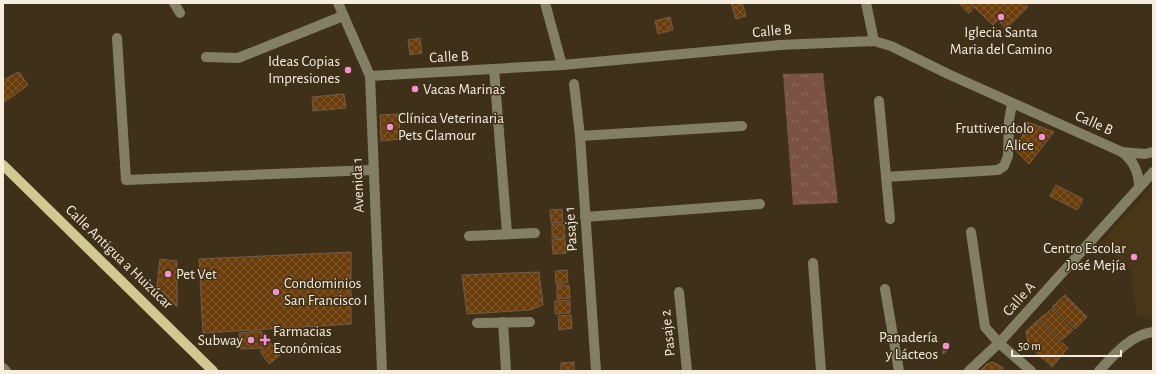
<svg xmlns="http://www.w3.org/2000/svg" width="1156" height="374" viewBox="0 0 1156 374" font-family="'Alegreya Sans',sans-serif">
  <style>
    .built { fill: #483616 }
    .forest { fill: url(#forest-crowns) }
    .building { fill: url(#building-cross-hatch); stroke: #745c48 }
    .lines { fill: none; stroke-linecap: round; stroke-linejoin: round }
    .minor { stroke: #837f64; stroke-width: 10 }
    .major { stroke: #d2c991; stroke-width: 10 }
    .poi-dot { fill: #f690cf; stroke: #3f3119; stroke-width: 1.5 }
    .labels { text-anchor: middle; dominant-baseline: central; stroke-width: 3; stroke-linejoin: round; paint-order: stroke }
    .street-label { font-size: 15px; fill: #f6eddf; stroke: #3f3119 }
    .poi-label { font-size: 15px; fill: #f6eddf; stroke: #3f3119; text-anchor: end }
  </style>
  <defs>
    <pattern id="forest-crowns" width="20" height="18" patternUnits="userSpaceOnUse"><rect width="20" height="18" fill="#7a5344"/><path d="M2 6a3 3 0 1 1 6 0M12 15a3 3 0 1 1 6 0" fill="none" stroke="#8e6c5f"/></pattern>
    <pattern id="building-cross-hatch" width="8" height="8" patternUnits="userSpaceOnUse"><rect width="8" height="8" fill="#6b3d0b"/><path d="M0 0l8 8M0 8l8-8" fill="none" stroke="#81592e"/></pattern>
  </defs>
  <rect width="100%" height="100%" fill="#3f3119"/>
  <path class="built" d="M1153 186V320L1137 317 1130 269 1099 245Z"/>
  <path class="forest" d="M823 73 838 203 793 205 783 74Z"/>
  <g class="building">
    <path d="M731 3H742L746 16 736 19Z"/>
    <path d="M958 3H1024L1028 7 1006 29 998 20 993 25 974 7 969 13Z"/>
    <path d="M670 17 673 30 658 34 655 21Z"/>
    <path d="M420 38 422 53 410 55 408 40Z"/>
    <path d="M19 72 28 85 3 103V80Z"/>
    <path d="M344 94 346 108 313 111 312 97Z"/>
    <path d="M399 114 400 139 381 141 380 115Z"/>
    <path d="M1028 122 1054 132 1029 164 1016 151Z"/>
    <path d="M1056 185 1083 199 1077 210 1050 196Z"/>
    <path d="M562 209 563 222 551 223 550 210Z"/>
    <path d="M552 224H564L565 238H552Z"/>
    <path d="M565 239 566 253 553 254 552 240Z"/>
    <path d="M351 252V324L203 333 199 259Z"/>
    <path d="M160 259 177 261V307L157 286Z"/>
    <path d="M567 270 568 282 556 284 555 271Z"/>
    <path d="M539 272 543 305 530 310 467 314 462 275Z"/>
    <path d="M557 285H569L570 298 557 299Z"/>
    <path d="M1065 295 1087 317 1075 329 1052 307Z"/>
    <path d="M570 300V313L555 314V301Z"/>
    <path d="M1052 309 1073 330 1062 340 1039 319Z"/>
    <path d="M571 315 572 328 559 330 558 316Z"/>
    <path d="M1038 320 1068 348 1052 367 1028 345 1026 331Z"/>
    <path d="M261 331 263 348 241 349 239 333Z"/>
    <path d="M261 331 280 355 269 364 260 351 263 348Z"/>
    <path d="M949 342V349L943 354V343Z"/>
    <path d="M574 362V371H561V363Z"/>
    <path d="M993 362 1004 368 1000 371H980L987 364Z"/>
  </g>
  <g class="lines">
    <g class="minor">
      <path d="M174 3 180 13"/>
      <path d="M338 3 370 76 382 371"/>
      <path d="M545 3 562 65"/>
      <path d="M866 3 874 41"/>
      <path d="M117 38 126 180 372 170"/>
      <path d="M206 57 238 58 343 16"/>
      <path d="M494 69 507 233"/>
      <path d="M370 76 562 65 780 45 874 41 891 46 948 74 1122 152 1145 154 1153 152"/>
      <path d="M574 84 580 136 596 371"/>
      <path d="M879 101 890 219"/>
      <path d="M580 136 742 126"/>
      <path d="M1122 152C1134 161 1139 172 1139 187"/>
      <path d="M886 177 998 170 1004 166 1008 156 1009 121 1012 103"/>
      <path d="M585 217 760 204"/>
      <path d="M971 232 985 327 999 343 1031 371"/>
      <path d="M469 236 535 233"/>
      <path d="M813 263 821 371"/>
      <path d="M885 289 899 371"/>
      <path d="M679 292 687 371"/>
      <path d="M503 322 506 371"/>
      <path d="M477 323 530 322"/>
      <path d="M3 368 6 371"/>
      <path d="M969 371 999 343 1153 172"/>
      <path d="M1099 371C1114 355 1130 335 1153 332"/>
    </g>
    <path class="major" d="M3 165 213 371"/>
  </g>
  <g class="poi-dot">
    <circle cx="1001" cy="17" r="4"/>
    <circle cx="348" cy="70" r="4"/>
    <circle cx="415" cy="89" r="4"/>
    <circle cx="390" cy="127" r="4"/>
    <circle cx="1042" cy="137" r="4"/>
    <circle cx="1134" cy="257" r="4"/>
    <circle cx="168" cy="274" r="4"/>
    <circle cx="276" cy="292" r="4"/>
    <circle cx="251" cy="340" r="4"/>
    <path d="M263 334h4v4h4v4h-4v4h-4v-4h-4v-4h4z"/>
    <circle cx="946" cy="346" r="4"/>
  </g>
  <g class="labels">
    <g class="street-label">
      <text transform="translate(772 31) rotate(-5)">Calle B</text>
      <text transform="translate(449 57) rotate(-3)">Calle B</text>
      <text transform="translate(1094 123) rotate(24)">Calle B</text>
      <text transform="translate(358 185) rotate(-92)">Avenida 1</text>
      <text transform="translate(571 229) rotate(-94)">Pasaje 1</text>
      <text transform="translate(119 257) rotate(44)">Calle Antigua a Huizúcar</text>
      <text transform="translate(1019 299) rotate(-48)">Calle A</text>
      <text transform="translate(668 333) rotate(-96)">Pasaje 2</text>
    </g>
    <g class="poi-label">
      <text x="1001" y="32" text-anchor="middle">Iglecia Santa<tspan x="1001" dy="17">Maria del Camino</tspan></text>
      <text x="340" y="61">Ideas Copias<tspan x="340" dy="17">Impresiones</tspan></text>
      <text x="423" y="89" text-anchor="start">Vacas Marinas</text>
      <text x="398" y="118" text-anchor="start">Clínica Veterinaria<tspan x="398" dy="17">Pets Glamour</tspan></text>
      <text x="1034" y="128">Fruttivendolo<tspan x="1034" dy="17">Alice</tspan></text>
      <text x="1126" y="248">Centro Escolar<tspan x="1126" dy="17">José Mejía</tspan></text>
      <text x="176" y="274" text-anchor="start">Pet Vet</text>
      <text x="284" y="283" text-anchor="start">Condominios<tspan x="284" dy="17">San Francisco I</tspan></text>
      <text x="273" y="331" text-anchor="start">Farmacias<tspan x="273" dy="17">Económicas</tspan></text>
      <text x="938" y="337">Panadería<tspan x="938" dy="17">y Lácteos</tspan></text>
      <text x="243" y="340">Subway</text>
    </g>
  </g>
  <rect width="1156" height="374" fill="none" stroke="#f6eddf" stroke-width="8"/>
  <path d="M1012 350v6h109v-6" fill="none" stroke="#f6eddf" stroke-width="2"/>
  <text x="1018" y="350" font-size="12" fill="#f6eddf" stroke="#3f3119" stroke-width="3" paint-order="stroke">50 m</text>
</svg>
